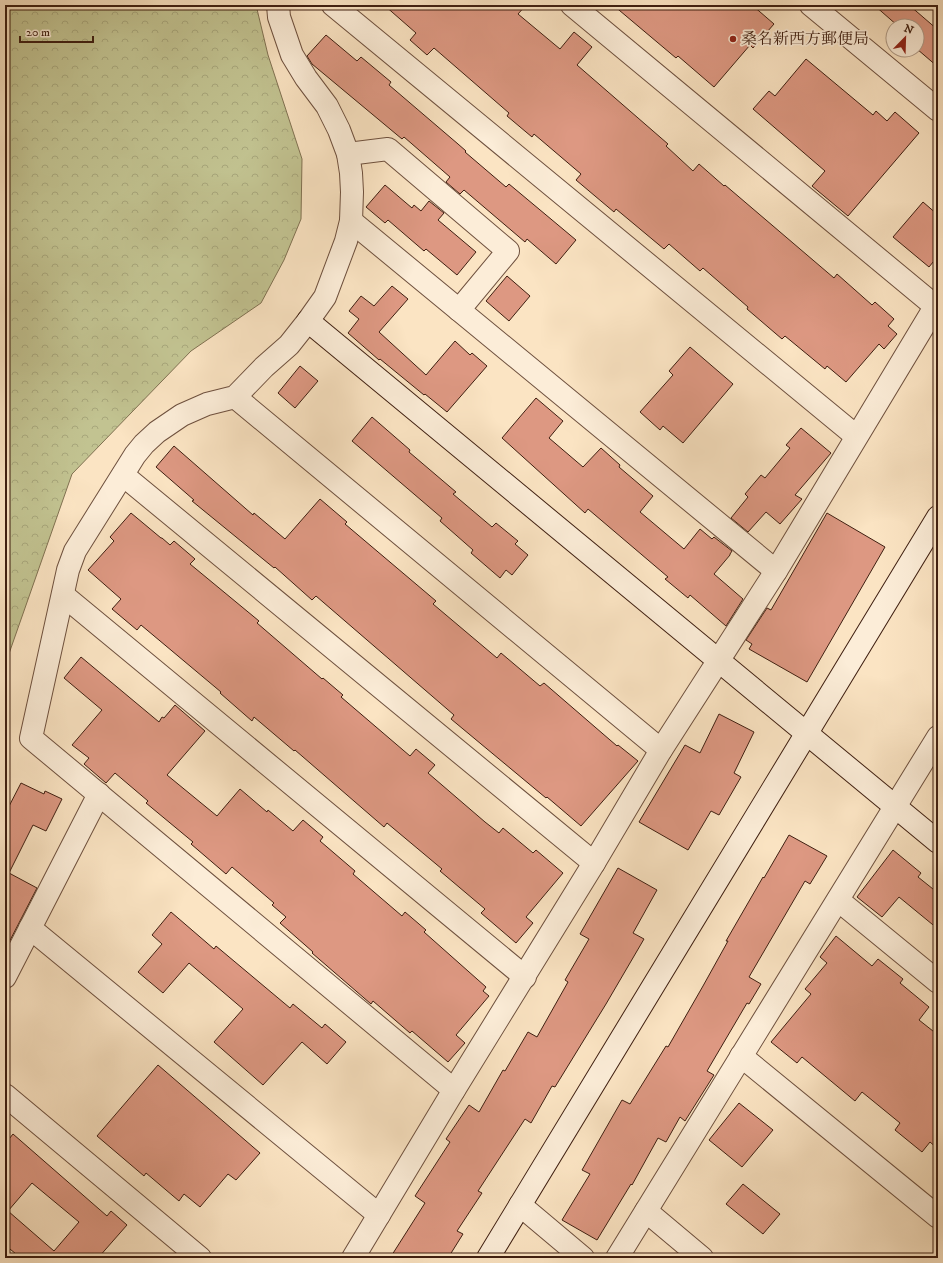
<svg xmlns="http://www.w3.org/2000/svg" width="943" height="1263" viewBox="0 0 943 1263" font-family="'IM FELL DW Pica','Noto Serif JP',serif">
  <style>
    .forest { fill: url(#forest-crowns); stroke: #807151 }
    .building { fill: #dd9882; stroke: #3f1f11; fill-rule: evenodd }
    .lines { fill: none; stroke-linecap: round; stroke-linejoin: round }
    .street-casing { stroke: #6e503e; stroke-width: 24 }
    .secondary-casing { stroke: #3f1f11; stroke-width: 24 }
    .street { stroke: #fcedd8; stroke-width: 22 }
    .secondary { stroke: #fcedd8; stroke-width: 22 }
    .poi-dot { fill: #8f2418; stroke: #fcedd8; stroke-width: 1.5 }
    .labels { text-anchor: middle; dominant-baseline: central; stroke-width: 3.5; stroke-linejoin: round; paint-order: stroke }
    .poi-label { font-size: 16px; fill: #3f1f11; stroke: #fcedd8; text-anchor: start }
  </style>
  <defs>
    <pattern id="forest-crowns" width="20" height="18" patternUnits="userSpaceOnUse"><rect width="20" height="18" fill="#c2c391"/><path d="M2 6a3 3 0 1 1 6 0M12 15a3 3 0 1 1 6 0" fill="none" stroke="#a8a77c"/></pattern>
  </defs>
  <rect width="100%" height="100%" fill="#fbe4c3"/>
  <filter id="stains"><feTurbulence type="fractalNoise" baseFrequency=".005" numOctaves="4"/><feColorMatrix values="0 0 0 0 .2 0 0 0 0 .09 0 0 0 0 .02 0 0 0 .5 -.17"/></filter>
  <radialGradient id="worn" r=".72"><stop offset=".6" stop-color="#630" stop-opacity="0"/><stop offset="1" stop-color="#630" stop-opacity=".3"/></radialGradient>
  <path class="forest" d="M5 5H256L268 55 302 159 301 219 284 260 261 303 191 351 72 474 5 665Z"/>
  <g class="building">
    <path d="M384 5H526L518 14 560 49 574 32 592 47 577 65 668 144 666 146 693 171 699 164 724 186 725 185 834 278 837 274 872 305 875 302 894 319 888 326 897 334 884 349 879 344 846 382 827 366 825 369 785 336 782 339 747 309 748 307 703 268 700 271 669 244 664 249 616 209 614 212 576 180 581 174 534 134 532 137 507 116 509 113 434 48 427 55 410 40 416 33Z"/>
    <path d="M613 5H752L774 24 753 48 750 45 714 87 678 56 676 58Z"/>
    <path d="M874 5H909L938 30V67L917 49V26H898Z"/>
    <path d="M326 35 357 61 361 57 391 82 389 85 458 144 466 151 465 152 506 187 509 184 576 240 556 264 527 239 525 242 464 190 460 194 446 182 450 177 404 137 402 139 312 64 307 56Z"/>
    <path d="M806 59 873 115 876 111 887 121 895 112 919 133 848 216 812 186 825 171 753 109 769 91 775 96Z"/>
    <path d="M385 185 412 208 414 205 421 211 429 201 444 213 438 220 476 252 457 275 426 249 424 251 388 220 385 223 366 207Z"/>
    <path d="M923 202 938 215V256L929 267 893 237Z"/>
    <path d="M507 276 530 296 509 321 486 301Z"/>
    <path d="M392 286 408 299 379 332 426 375 455 341 470 355 472 353 487 366 447 412 425 394 424 395 380 359 379 360 348 333 359 319 349 311 361 296 374 306Z"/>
    <path d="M690 347 733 384 683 443 663 426 660 430 640 412 673 375 669 371Z"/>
    <path d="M300 366 318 381 295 408 278 393Z"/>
    <path d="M536 398 563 421 549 438 583 467 601 448 620 465 619 467 653 496 640 512 684 549 700 529 712 539 714 537 732 551 730 554V555L714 574 743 599 726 626 690 595 688 598 665 579 668 577 588 509 585 513 502 438Z"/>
    <path d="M372 417 410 450 409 452 456 492 453 494 492 527 496 523 518 541 515 544 528 555 512 575 506 570 500 578 471 553 473 550 440 521 442 518 352 441Z"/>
    <path d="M801 428 831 453 795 495 802 499 780 524 766 512 748 532 731 518 748 497 745 494 761 475 765 478 790 448 786 445Z"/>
    <path d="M174 446 253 515 254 513 285 539 320 499 347 522 345 524 436 601 433 604 497 658 501 653 540 686 544 683 617 746 618 745 638 761 581 826 547 797 546 798 451 719 454 715 316 596 312 600 275 567 274 568 192 501 194 500 156 467Z"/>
    <path d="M131 513 161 538H162L170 545 174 541 195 559 190 564 259 621 257 623 322 679 323 678 343 695 341 697 410 756 416 749 435 765 428 773 485 822 499 833 503 828 533 853 536 850 563 873 526 917 533 923 516 943 481 913 485 909 440 871 442 869 387 823 384 827 295 750 294 751 254 717 252 721 220 693 221 692 141 625 137 630 112 609 121 599 88 570 114 541 110 537Z"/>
    <path d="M827 513 885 547 807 682 749 649 752 644 746 640 767 608 771 610Z"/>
    <path d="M81 657 159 722 162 717 164 718 175 705 205 731 167 775 217 816 240 789 267 812 268 810 293 831 303 820 323 837 320 841 355 871 353 874 402 916 405 912 426 930 424 932 486 987 483 991 489 996 456 1035 465 1043 448 1062 412 1031 410 1033 373 1001 371 1004 312 953 313 952 280 923 286 917 272 905 274 903 232 867 226 874 191 844 193 842 146 803 148 801 115 773 106 783 84 764 89 758 72 745 102 710 64 678Z"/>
    <path d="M719 714 754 732 734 773 741 777 719 815 711 811 688 850 639 822 685 745 700 753Z"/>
    <path d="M21 783 44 794 45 791 62 799 46 831 33 825 9 873 37 888 5 950V814Z"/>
    <path d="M789 835 827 856 810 884 805 881 749 977 761 984 749 1004 747 1003 707 1071 714 1075 685 1121 680 1117 666 1142 658 1138 632 1185 631 1184 597 1240 562 1220 590 1174 582 1170 622 1100 630 1104 666 1046 668 1047 703 986 728 941H726L763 877 764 878Z"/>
    <path d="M893 850 921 873 918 877 938 893V929L899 897 882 917 857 897Z"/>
    <path d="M618 868 657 890 633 933 644 939 606 1004 555 1087 552 1086 531 1123 525 1119 478 1191 482 1193 457 1231 463 1234 448 1258H390L425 1203 415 1196 450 1142 446 1139 469 1105 479 1112 503 1070 505 1071 528 1032 537 1037 568 982 565 980 589 939 580 934Z"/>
    <path d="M171 912 214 949 216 946 290 1008 293 1004 322 1028 325 1024 346 1042 327 1064 302 1042 263 1085 214 1042 243 1009 189 963 163 993 138 972 162 944 152 935Z"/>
    <path d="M836 936 872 966 878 959 903 979 900 983 929 1007 919 1020 938 1035V1149L930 1142 922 1152 895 1130 900 1123 862 1092 855 1101 802 1057 797 1063 771 1042 811 994 805 989 827 963 820 957Z"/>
    <path d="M158 1065 260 1153 236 1180 228 1174 200 1207 184 1194 179 1201 146 1173 144 1176 97 1136Z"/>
    <path d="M739 1103 773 1130 742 1167 709 1140Z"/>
    <path d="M13 1134 107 1216 111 1211 127 1225 98 1258H21L5 1245V1144ZM32 1183 79 1222 54 1251 8 1211Z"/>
    <path d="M743 1184 780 1214 763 1234 726 1204Z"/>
  </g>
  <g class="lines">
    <defs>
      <g id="street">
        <path d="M278 5 279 17 292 55 306 78 327 106 339 130 348 154 351 173 352 192 351 221 346 241 325 297 308 321 289 345 264 367 235 397 207 404 182 415 157 432 144 444 135 455 75 551 68 570 31 738 454 1090"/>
        <path d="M333 5 856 436"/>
        <path d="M572 5 935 306"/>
        <path d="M811 5 938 110"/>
        <path d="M348 154 388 149 508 251 459 310"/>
        <path d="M351 221 776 571"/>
        <path d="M235 397 661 750"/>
        <path d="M123 475 594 863"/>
        <path d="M63 595 525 977"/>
        <path d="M838 900 938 982"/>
        <path d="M30 928 379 1215"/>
        <path d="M5 977 99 794"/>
        <path d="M741 1056 938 1217"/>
        <path d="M5 1095 200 1258"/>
        <path d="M520 1205 583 1258"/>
        <path d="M646 1211 702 1258"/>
        <path d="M353 1258 454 1090 594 863 661 750 776 571 938 302"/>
        <path d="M617 1258 938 737"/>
      </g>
      <g id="secondary">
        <path d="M308 321 938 842"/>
        <path d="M488 1258 938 517"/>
      </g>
    </defs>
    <use href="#street" class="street-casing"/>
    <use href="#secondary" class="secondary-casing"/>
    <use href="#street" class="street"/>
    <use href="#secondary" class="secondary"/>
  </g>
  <circle class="poi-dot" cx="733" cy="39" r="4"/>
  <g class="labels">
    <g class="poi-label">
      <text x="741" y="39">桑名新西方郵便局</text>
    </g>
  </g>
  <rect width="943" height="1263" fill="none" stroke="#fbe4c3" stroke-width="20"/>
  <rect x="6" y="6" width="931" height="1251" fill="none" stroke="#3f1f11" stroke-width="2"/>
  <rect x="10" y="10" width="923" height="1243" fill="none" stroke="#3f1f11"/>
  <g transform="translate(905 38) rotate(23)"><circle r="19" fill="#fcedd8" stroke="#b09b88"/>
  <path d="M0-3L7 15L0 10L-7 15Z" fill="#8f2418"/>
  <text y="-6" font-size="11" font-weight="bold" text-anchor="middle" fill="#3f1f11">N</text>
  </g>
  <path d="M20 36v6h73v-6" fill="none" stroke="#3f1f11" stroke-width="2"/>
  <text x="26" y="36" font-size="12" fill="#3f1f11" stroke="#fcedd8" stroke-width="3" paint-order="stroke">20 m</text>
  <rect width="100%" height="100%" filter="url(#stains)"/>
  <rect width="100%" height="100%" fill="url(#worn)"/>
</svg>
